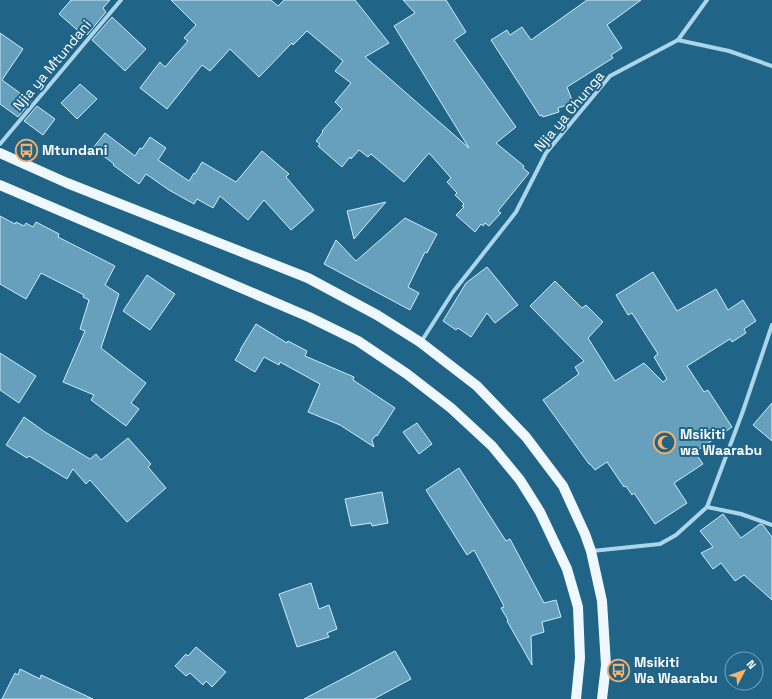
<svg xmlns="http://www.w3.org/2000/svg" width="772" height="699" viewBox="0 0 772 699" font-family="'Space Grotesk',sans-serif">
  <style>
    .building { fill: #66a0bd; stroke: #cfebf8 }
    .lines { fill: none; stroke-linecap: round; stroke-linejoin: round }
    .street { stroke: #abd5ea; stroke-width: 4 }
    .primary { stroke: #eff8fe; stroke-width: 10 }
    .labels { text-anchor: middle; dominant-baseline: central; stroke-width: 4; stroke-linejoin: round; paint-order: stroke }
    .street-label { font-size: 14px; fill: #fff; stroke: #206488 }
    .poi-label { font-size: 14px; font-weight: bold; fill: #fff; stroke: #206488; text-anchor: start }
  </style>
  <rect width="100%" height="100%" fill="#206488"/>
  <g class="building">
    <path d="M71 0H110L103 8 106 12 87 35 84 33 83 35 59 14Z"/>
    <path d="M171 0H271L278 6 284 0H355L389 43 365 57 469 148 394 26 415 13 403 0H446L466 32 454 40 516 127 496 143 524 166 523 168 529 173 498 211 501 213 489 226 485 223 483 226 481 224 475 232 456 215 464 207 462 206 464 204 455 195 457 193 447 182 451 178 429 153 404 182 371 154 368 157 359 150 351 159 350 157 342 167 318 146 320 144 316 141 323 132 322 131 342 109 335 102 351 83 335 71 343 61 307 31 293 45 292 43 259 77 230 49 210 71 202 65 167 109 140 88 160 62 165 67 188 41 184 38 196 25Z"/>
    <path d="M587 0H641L607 25 622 48 611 55 613 58 567 87 573 103 558 108 559 112 543 117 542 115 540 116 491 40 507 30 510 35 522 27 531 40Z"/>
    <path d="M112 17 146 49 125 71 92 40Z"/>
    <path d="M0 33 23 49 2 80 31 101 18 117 0 104Z"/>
    <path d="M80 84 97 99 77 119 61 103Z"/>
    <path d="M37 106 55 119 43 135 24 121Z"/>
    <path d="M105 133 135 156 140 148 142 149 150 137 166 148 158 160 189 181 194 173 195 174 202 162 236 182 262 151 289 174 286 177 314 210 291 230 264 200 248 220 220 196 213 208 197 199 194 204 169 190 146 174 139 184 113 165 114 164 93 148Z"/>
    <path d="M386 202 354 239 347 211Z"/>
    <path d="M0 216 15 224 16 222 24 226 26 223 33 227 36 222 59 234 58 237 115 266 105 285 119 294 101 348 146 383 131 403 139 409 126 426 91 400 94 395 63 382 85 331 80 329 89 300 83 297 84 295 41 273 26 299 0 284Z"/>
    <path d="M405 218 437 234 427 253 425 252 408 287 419 293 410 310 324 264 336 240 356 261Z"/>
    <path d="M487 267 518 305 495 323 487 313 471 337 458 328 456 330 443 321 466 283Z"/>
    <path d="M653 272 677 311 716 289 728 310 743 300 756 321 744 329 746 333 732 342 730 339 687 366 704 392 708 390 732 427 695 452 703 464 674 483 687 503 655 524 634 493 632 495 626 486 624 487 607 462 595 470 590 464H589L543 400 579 374 575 367 584 361 530 306 555 281 582 308 586 305 603 322 588 338 615 381 644 363 663 382 667 379 654 357 658 354 632 313 628 315 616 295Z"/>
    <path d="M147 275 175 294 150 330 123 311Z"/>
    <path d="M256 324 287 343 288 341 307 351 305 356 354 377 353 380 395 408 377 436 376 435 372 440 374 447 340 425 308 412 320 384 280 362 279 365 264 357 255 372 235 360 241 350H240Z"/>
    <path d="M0 353 36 376 19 403 0 390Z"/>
    <path d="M772 403V441L753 425Z"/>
    <path d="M24 417 45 432 90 459 96 454 101 460 128 438 151 464 148 467 166 488 127 522 90 480 86 484 73 469 67 479 29 456 27 458 6 445Z"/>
    <path d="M417 423 432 444 419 454 403 432Z"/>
    <path d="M459 468 506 541 510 539 544 603 556 600 561 617 542 622 544 632 531 636 532 665 507 621 508 620 501 608 504 607 503 604 474 550 467 555 426 490Z"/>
    <path d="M382 492 388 523 372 526 371 523 351 526 345 499Z"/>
    <path d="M723 514 741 538 760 524 763 525 772 537V600L744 575 735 581 721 563 713 569 701 553 713 547 700 531Z"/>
    <path d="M311 583 319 609 329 605 337 629 327 633 329 637 297 647 279 594Z"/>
    <path d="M196 647 226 672 212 687 206 681 203 685 190 673 186 676 175 666 186 654 188 656Z"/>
    <path d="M395 651 411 679 374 699H304Z"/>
    <path d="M20 669 40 679 41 675 93 699H2L15 673 18 675Z"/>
  </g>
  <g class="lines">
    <g class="street">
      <path d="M678 40 707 0"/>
      <path d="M0 144 121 0"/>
      <path d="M421 342 453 292 516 212 546 153 610 76 678 40 729 51 772 66"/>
      <path d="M707 507 743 411 772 325"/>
      <path d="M592 551 660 544 676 535 707 507 741 514 772 525"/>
    </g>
    <g class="primary">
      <path d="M0 153 67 183 308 278 377 315 420 342 477 386 526 437 563 486 585 534 591 551 602 601 606 665 602 699"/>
      <path d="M0 185 309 317 358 341 407 374 451 408 492 446 520 480 540 512 567 569 578 607 580 658 576 699"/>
    </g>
  </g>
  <defs>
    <symbol id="bus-ring" viewBox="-11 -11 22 22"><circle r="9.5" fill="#206488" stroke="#f8b16b" stroke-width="1.5"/><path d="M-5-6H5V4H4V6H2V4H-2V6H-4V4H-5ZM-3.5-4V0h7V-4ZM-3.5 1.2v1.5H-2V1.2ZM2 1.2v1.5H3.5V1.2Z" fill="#f8b16b"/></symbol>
    <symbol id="mosque-ring" viewBox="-11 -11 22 22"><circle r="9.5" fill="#206488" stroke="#f8b16b" stroke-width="1.5"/><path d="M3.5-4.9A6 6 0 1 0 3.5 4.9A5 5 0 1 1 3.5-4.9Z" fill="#f8b16b"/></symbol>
  </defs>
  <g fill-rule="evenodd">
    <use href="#bus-ring" x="14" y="138" width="25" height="25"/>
    <use href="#mosque-ring" x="652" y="430" width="25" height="25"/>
    <use href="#bus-ring" x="606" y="658" width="25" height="25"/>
  </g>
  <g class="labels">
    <g class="street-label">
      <text transform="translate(52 65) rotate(-50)">Njia ya Mtundani</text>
      <text transform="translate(569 111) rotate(-50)">Njia ya Chunga</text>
    </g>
    <g class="poi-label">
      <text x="42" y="150">Mtundani</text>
      <text x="680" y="434">Msikiti<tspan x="680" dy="16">wa Waarabu</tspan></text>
      <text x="634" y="662">Msikiti<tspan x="634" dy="16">Wa Waarabu</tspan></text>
    </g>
  </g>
  <g transform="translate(744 671) rotate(49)"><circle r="19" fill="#206488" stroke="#79a2b8"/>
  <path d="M0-3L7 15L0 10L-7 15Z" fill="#f8b16b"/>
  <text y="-6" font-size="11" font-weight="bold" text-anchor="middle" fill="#ffffff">N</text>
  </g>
</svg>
